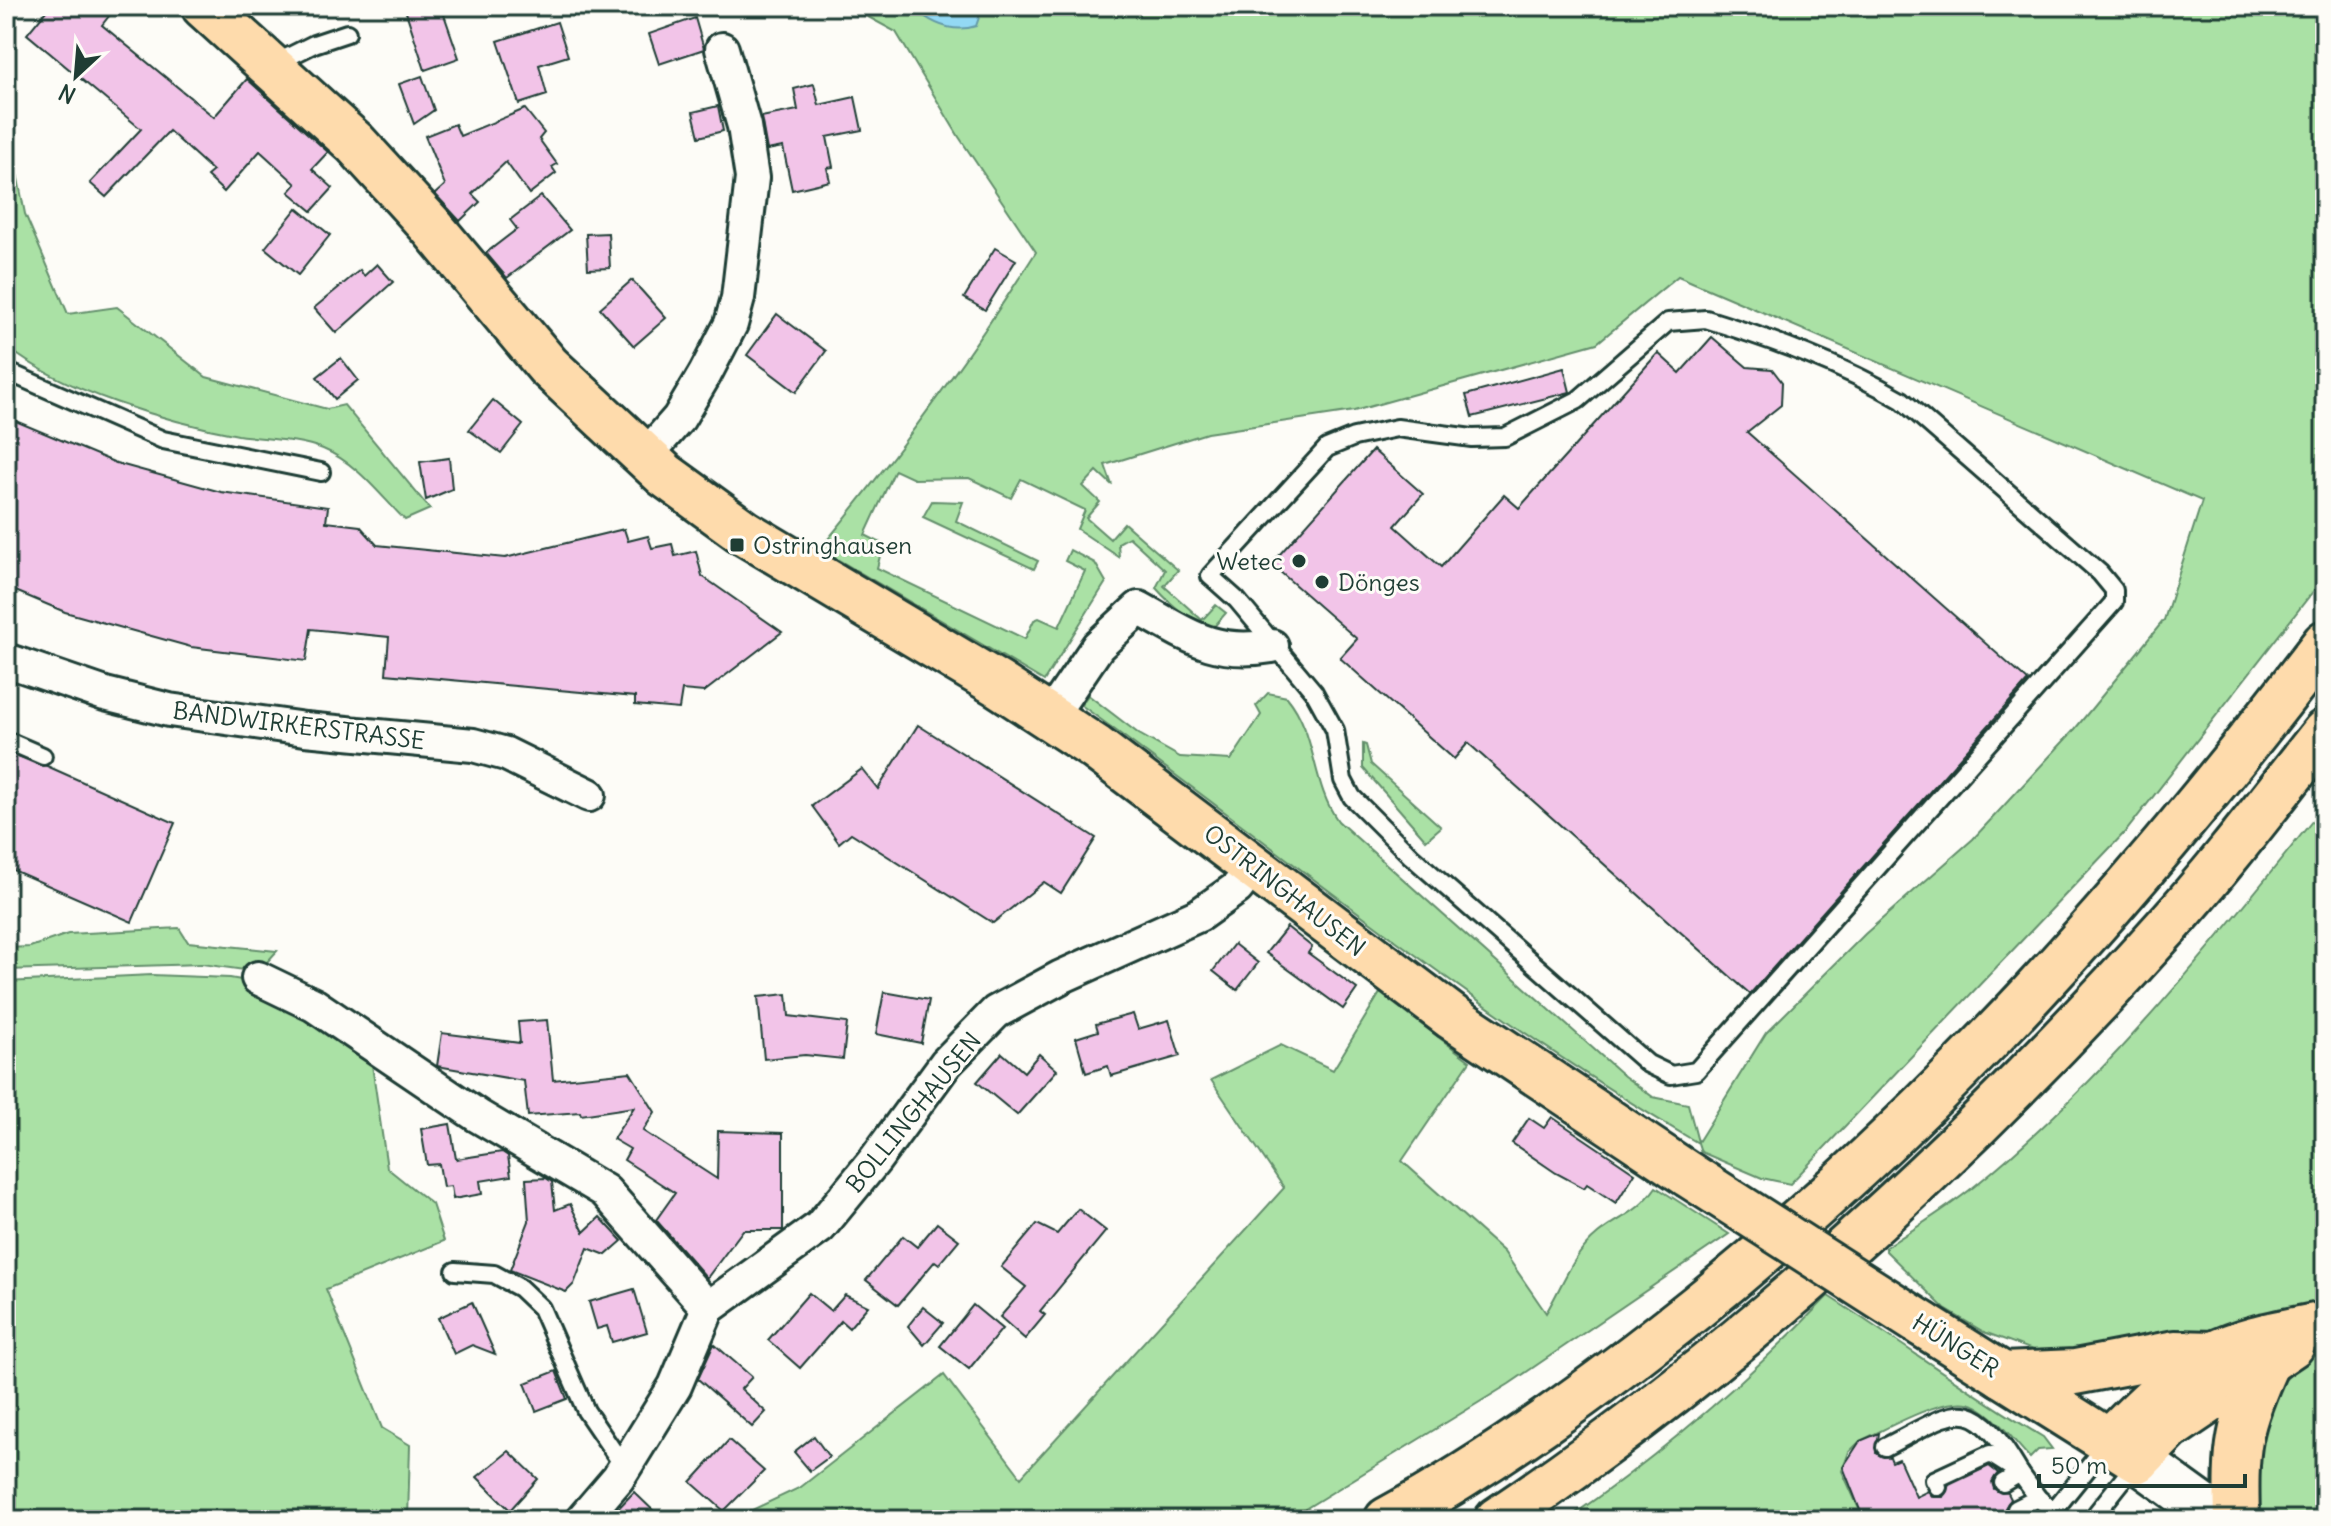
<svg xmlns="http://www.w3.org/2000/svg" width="2331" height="1526" viewBox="0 0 2331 1526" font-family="Delius,sans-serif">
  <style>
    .green { fill: #aae1a5; stroke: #648f6c; stroke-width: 2 }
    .water { fill: #93d9f4; stroke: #659ba7; stroke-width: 2 }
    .building { fill: #f2c4e8; stroke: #1f3d34; stroke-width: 2 }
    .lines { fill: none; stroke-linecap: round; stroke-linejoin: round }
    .service-casing { stroke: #1f3d34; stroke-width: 22 }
    .minor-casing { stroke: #1f3d34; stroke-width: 38 }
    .secondary-casing { stroke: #1f3d34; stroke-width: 50 }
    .primary-casing { stroke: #1f3d34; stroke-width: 50 }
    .motorway-casing { stroke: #1f3d34; stroke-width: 50 }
    .service { stroke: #fdfcf7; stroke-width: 16 }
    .minor { stroke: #fdfcf7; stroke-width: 32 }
    .secondary { stroke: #fdfcf7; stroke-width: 44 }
    .primary { stroke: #fedbac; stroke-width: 44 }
    .motorway { stroke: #fedbac; stroke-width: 44 }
    .primary-bridge-casing { stroke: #1f3d34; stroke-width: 50; stroke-linecap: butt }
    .primary-bridge { stroke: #fedbac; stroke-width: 44 }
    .poi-dot { fill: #1f3d34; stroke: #fdfcf7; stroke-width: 3 }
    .labels { text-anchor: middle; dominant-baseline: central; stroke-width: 6; stroke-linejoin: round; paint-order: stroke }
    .poi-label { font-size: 24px; fill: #1f3d34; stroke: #fdfcf7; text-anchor: start }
    .street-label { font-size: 24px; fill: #1f3d34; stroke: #fdfcf7 }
  </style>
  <rect width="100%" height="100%" fill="#fdfcf7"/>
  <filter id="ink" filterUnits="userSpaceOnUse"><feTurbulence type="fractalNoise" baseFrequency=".0125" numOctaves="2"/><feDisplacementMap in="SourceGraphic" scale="16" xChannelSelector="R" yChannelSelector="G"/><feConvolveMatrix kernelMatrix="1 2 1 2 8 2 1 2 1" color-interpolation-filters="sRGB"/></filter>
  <g filter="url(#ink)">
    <g class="green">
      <path d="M848 6H2325V576L2127 830 1790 1184 1762 1178 1701 1152 1698 1143C1478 1015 1286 854 1081 705L1088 695 1139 734 1180 757 1231 760 1261 715 1256 706 1268 693 1287 697C1317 733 1311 783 1338 821L1624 1076 1653 1097 1688 1104 1698 1142 1766 1033 1865 934 1973 839 2075 729 2164 620 2202 501 1678 276 1597 343 1354 411 1207 433 1105 465 1112 485 1097 471 1083 486 1100 502 1086 518 1110 539 1124 523 1178 570 1164 586 1202 620 1216 605 1226 613 1212 629C1191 621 1171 605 1156 588L1165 570 1129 537 1118 543 1119 557 1077 529 1085 510 1021 479 1011 498 969 478 914 479 895 470 865 535 883 544 877 568 1025 639 1034 620 1039 618 1059 627 1085 571 1065 561 1070 550 1095 563 1106 582 1044 681 820 549C898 454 970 356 1036 252L959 137 896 32Z"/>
      <path d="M6 118 25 214 68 314 117 307 206 377 327 409 344 405 430 509 405 520C379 494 357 463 323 449 298 439 265 439 238 435 169 422 61 391 6 346Z"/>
      <path d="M932 501 963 502 956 521 1038 561 1034 569 923 517Z"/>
      <path d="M1363 744 1366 745 1371 764 1441 827 1426 840 1363 768Z"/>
      <path d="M2325 805V1305L2129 1347 2049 1356 1984 1332 1945 1309 1886 1251V1247C1917 1227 1948 1208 1976 1185 2104 1082 2223 933 2325 805Z"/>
      <path d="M179 928 188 942 277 951 258 972 202 964 6 970V948L30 947 68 934Z"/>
      <path d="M152 975 230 978 258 983 370 1051 387 1168 432 1204 444 1241 326 1289 382 1428 410 1445 408 1520H6V982Z"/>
      <path d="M1380 993 1470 1061 1402 1161 1504 1252 1546 1313C1563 1285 1571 1256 1598 1234 1622 1215 1637 1214 1656 1187L1729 1234 1509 1384 1287 1520H731L801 1487 944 1375 1021 1477 1284 1188 1211 1080 1281 1045 1333 1070Z"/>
      <path d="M1828 1296C1901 1342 1969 1393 2043 1437L2052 1449 2038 1450 2030 1458C2014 1441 1997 1417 1976 1406 1950 1391 1887 1429 1860 1441L1849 1452 1842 1471 1864 1520H1566C1661 1454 1748 1380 1828 1296Z"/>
      <path d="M2325 1349V1520H2272L2256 1506 2250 1481 2274 1391 2301 1364Z"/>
    </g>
    <path class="water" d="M911 6H983L976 26C952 34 929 22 911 6Z"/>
    <g class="building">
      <path d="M50 6H96L109 16 102 25 214 117 247 79 328 152 312 169 333 188 312 211 289 192 296 184 260 151 224 192 207 176 213 171 169 131 106 197 90 183 141 129 27 34Z"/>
      <path d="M404 6H441L459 58 425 70Z"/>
      <path d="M695 18 704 49 659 64 649 34Z"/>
      <path d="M557 22 568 56 539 65 547 95 519 104 498 41Z"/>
      <path d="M422 76 434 110 414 124 399 84Z"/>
      <path d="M814 84 819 105 855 97 862 130 827 137 833 167 827 168 830 181 792 190 783 147 767 150 761 117 798 110 794 89Z"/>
      <path d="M718 106 723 131 699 137 693 112Z"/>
      <path d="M525 109 544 133 539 139 557 164 552 167 556 173 529 194 506 162 472 194 480 202 460 221 435 194 445 185 425 136 455 124 460 136Z"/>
      <path d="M541 196 570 230 507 278 486 253 517 229 510 220Z"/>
      <path d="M297 208 330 235 298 275 265 248Z"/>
      <path d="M608 233 610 268 588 269 586 234Z"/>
      <path d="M995 248 1016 260 985 310 964 298Z"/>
      <path d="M377 264 393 282 336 333 314 308 360 270 364 276Z"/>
      <path d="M632 280 666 318 634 346 600 308Z"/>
      <path d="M777 314 826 351 796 392 747 355Z"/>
      <path d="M1712 337 1747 367 1772 369 1782 382 1781 405 1747 432 2028 681 1750 994 1468 743 1454 759 1340 658 1357 639 1271 564 1373 450 1423 494 1395 526 1441 567 1504 495 1519 508 1658 353 1680 373Z"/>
      <path d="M341 358 358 380 335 399 317 377Z"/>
      <path d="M1564 368 1570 392 1472 417 1466 395Z"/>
      <path d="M493 400 523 425 501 453 469 430Z"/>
      <path d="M6 417 116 463 221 492 328 507 326 522 360 526 377 545 505 558 624 529 628 541 648 536 652 548 672 544 675 556 696 551 702 576 782 632 704 692 682 690 679 709 635 705V697L386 674 389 637 311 629 306 661 191 647 65 612 6 587Z"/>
      <path d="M449 458 452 489 426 500 420 462Z"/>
      <path d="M918 725 1096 838 1061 893 1044 882 993 923 851 833 839 843 812 806 862 769 878 789Z"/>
      <path d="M6 752 47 766 175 823 132 922 6 867Z"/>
      <path d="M1287 927 1312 947 1308 953 1357 989 1343 1009 1266 953Z"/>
      <path d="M1234 944 1258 963 1237 990 1213 971Z"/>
      <path d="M884 992 929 1000 921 1043 876 1034Z"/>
      <path d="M787 994 789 1016 847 1023 843 1059 805 1055 764 1059 758 997Z"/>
      <path d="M1133 1014 1138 1029 1169 1020 1180 1056 1111 1076 1108 1066 1086 1073 1076 1038 1098 1031 1096 1024Z"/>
      <path d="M547 1020 553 1080 630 1072 655 1112 643 1131 717 1179 718 1131 783 1133V1230H743L707 1278 656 1220 675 1193 624 1160 630 1149 613 1139 634 1107 581 1115 580 1112 528 1116 524 1081 437 1066 442 1033 520 1043 518 1022Z"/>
      <path d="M1002 1053 1024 1072 1039 1054 1057 1070 1017 1115 977 1082Z"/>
      <path d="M1552 1117 1635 1173 1616 1203 1587 1184 1584 1188 1556 1173 1512 1143 1529 1118 1544 1128Z"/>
      <path d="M450 1124 456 1159 502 1152 508 1156 511 1176 480 1181 482 1194 453 1199 451 1186 443 1187 439 1164 427 1165 421 1129Z"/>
      <path d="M546 1178 552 1182 555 1210 570 1204 584 1232 600 1217 622 1241 606 1255 588 1248 574 1284 566 1292 510 1270 529 1221 526 1179Z"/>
      <path d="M1078 1209 1106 1231 1040 1311 1045 1315 1025 1339 1000 1317 1026 1287 1001 1267 1037 1224 1057 1234Z"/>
      <path d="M937 1223 959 1240 939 1264 935 1261 898 1305 866 1280 903 1236 917 1247Z"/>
      <path d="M634 1289 647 1332 612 1342 607 1326 597 1329 589 1302Z"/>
      <path d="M809 1293 831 1311 845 1295 868 1306 849 1328 841 1321 800 1368 768 1340Z"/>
      <path d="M472 1302 495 1354 472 1345 454 1354 438 1318Z"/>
      <path d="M973 1305 1002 1329 969 1369 940 1346Z"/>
      <path d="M923 1307 943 1323 924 1345 908 1326Z"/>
      <path d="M714 1344 752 1377 741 1389 766 1412 752 1427 698 1379Z"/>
      <path d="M556 1371 567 1399 536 1411 525 1383Z"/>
      <path d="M1879 1433 1876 1453 1890 1457 1892 1462 1899 1459 1916 1497 1928 1491 1933 1497H1943L1949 1485 1989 1466 1998 1473 1992 1482 1994 1489 2008 1493 2011 1499 2005 1508 2007 1515 2021 1520H1864L1843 1467 1860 1441Z"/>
      <path d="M814 1436 829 1457 810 1471 794 1452Z"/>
      <path d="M729 1440 764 1471 724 1511 691 1482Z"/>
      <path d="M509 1451 538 1479 510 1510 477 1477Z"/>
      <path d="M634 1492 663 1520H607Z"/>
    </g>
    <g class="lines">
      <defs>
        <g id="service">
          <path d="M272 65 314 44 347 33"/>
          <path d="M1706 319C1774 340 1840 364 1902 400L2100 573 2114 590V602L1696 1071 1671 1075 1648 1064 1411 856 1352 797 1343 780 1335 730 1314 692 1237 600 1210 576 1327 448 1354 437 1397 428 1472 438 1505 437 1578 400 1668 322Z"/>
          <path d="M6 371 163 440 321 472"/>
          <path d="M6 740 43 756"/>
          <path d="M455 1271 494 1274 520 1288 541 1308 586 1411 624 1467"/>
          <path d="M1885 1447C1960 1409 1971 1390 2020 1473L2003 1483"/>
          <path d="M1938 1487 1934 1480 1990 1454 2020 1473 2038 1498 2065 1520"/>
          <path d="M2016 1509 2038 1498"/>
          <path d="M2046 1520 2108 1443"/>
          <path d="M2091 1520 2137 1462"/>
        </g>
        <g id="minor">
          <path d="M644 458 679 418 705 374 731 324 738 298 752 178 744 126 722 49"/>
          <path d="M6 660 105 694 169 710 305 729 473 745 506 754 589 795"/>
          <path d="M1050 717 1098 646 1139 608C1188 635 1213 656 1272 646"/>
          <path d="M258 978 314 1005 478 1116 605 1191 708 1308"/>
          <path d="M582 1520 618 1478 675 1386 708 1308 820 1227 875 1160 946 1063 996 1012 1061 977 1199 915 1237 888 1254 866"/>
        </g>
        <path id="secondary" d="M2138 1460 2221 1520"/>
        <g id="primary">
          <path d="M204 6 355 143 430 225 548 366 665 475 745 533 998 684 1096 748 1452 1017 1689 1175"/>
          <path d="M1922 1324 2138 1460"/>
        </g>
        <g id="motorway">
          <path d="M2003 1375 2075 1372 2175 1353 2215 1354"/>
          <path d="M2109 1442C2140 1410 2173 1377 2212 1355 2246 1337 2288 1332 2325 1324"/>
          <path d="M2138 1460 2169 1428 2292 1345"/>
          <path d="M1387 1520C1497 1460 1599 1385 1697 1307 1942 1109 2135 892 2325 643"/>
          <path d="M1497 1520C1747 1352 1968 1148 2169 924 2224 863 2274 796 2325 732"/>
          <path d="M2237 1520C2235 1447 2237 1427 2268 1360"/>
        </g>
      </defs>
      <use href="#service" class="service-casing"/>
      <use href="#minor" class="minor-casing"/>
      <use href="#secondary" class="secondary-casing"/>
      <use href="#primary" class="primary-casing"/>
      <use href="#motorway" class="motorway-casing"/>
      <use href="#service" class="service"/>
      <use href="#minor" class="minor"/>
      <use href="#secondary" class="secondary"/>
      <use href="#primary" class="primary"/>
      <use href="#motorway" class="motorway"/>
      <defs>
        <path id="primary-bridge" d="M1689 1175 1922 1324"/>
      </defs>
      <use href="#primary-bridge" class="primary-bridge-casing"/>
      <use href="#primary-bridge" class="primary-bridge"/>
    </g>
  </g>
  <g class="poi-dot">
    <rect x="729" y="537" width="16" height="16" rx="4"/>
    <circle cx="1299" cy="561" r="8"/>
    <circle cx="1322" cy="582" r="8"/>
  </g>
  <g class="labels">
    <g class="poi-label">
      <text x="753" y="545">Ostringhausen</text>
      <text x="1283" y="561" text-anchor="end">Wetec</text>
      <text x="1338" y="582">Dönges</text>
    </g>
    <g class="street-label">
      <text transform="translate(299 725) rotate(7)">BANDWIRKERSTRASSE</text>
      <text transform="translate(1285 890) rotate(38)">OSTRINGHAUSEN</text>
      <text transform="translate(913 1112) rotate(-51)">BOLLINGHAUSEN</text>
      <text transform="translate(1956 1345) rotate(32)">HÜNGER</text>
    </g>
  </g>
  <rect width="2331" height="1526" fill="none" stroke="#fdfcf7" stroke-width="32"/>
  <rect x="16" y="16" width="2299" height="1494" fill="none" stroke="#1f3d34" stroke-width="3" filter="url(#ink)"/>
  <g transform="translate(76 76) rotate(206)" stroke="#fdfcf7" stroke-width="6" paint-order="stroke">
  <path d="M0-6L14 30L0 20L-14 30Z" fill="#1f3d34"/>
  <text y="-12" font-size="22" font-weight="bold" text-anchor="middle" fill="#1f3d34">N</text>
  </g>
  <path d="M2039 1474v12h206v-12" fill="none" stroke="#1f3d34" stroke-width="4"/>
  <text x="2051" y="1474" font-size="24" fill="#1f3d34" stroke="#fdfcf7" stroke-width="6" paint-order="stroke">50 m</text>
</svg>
